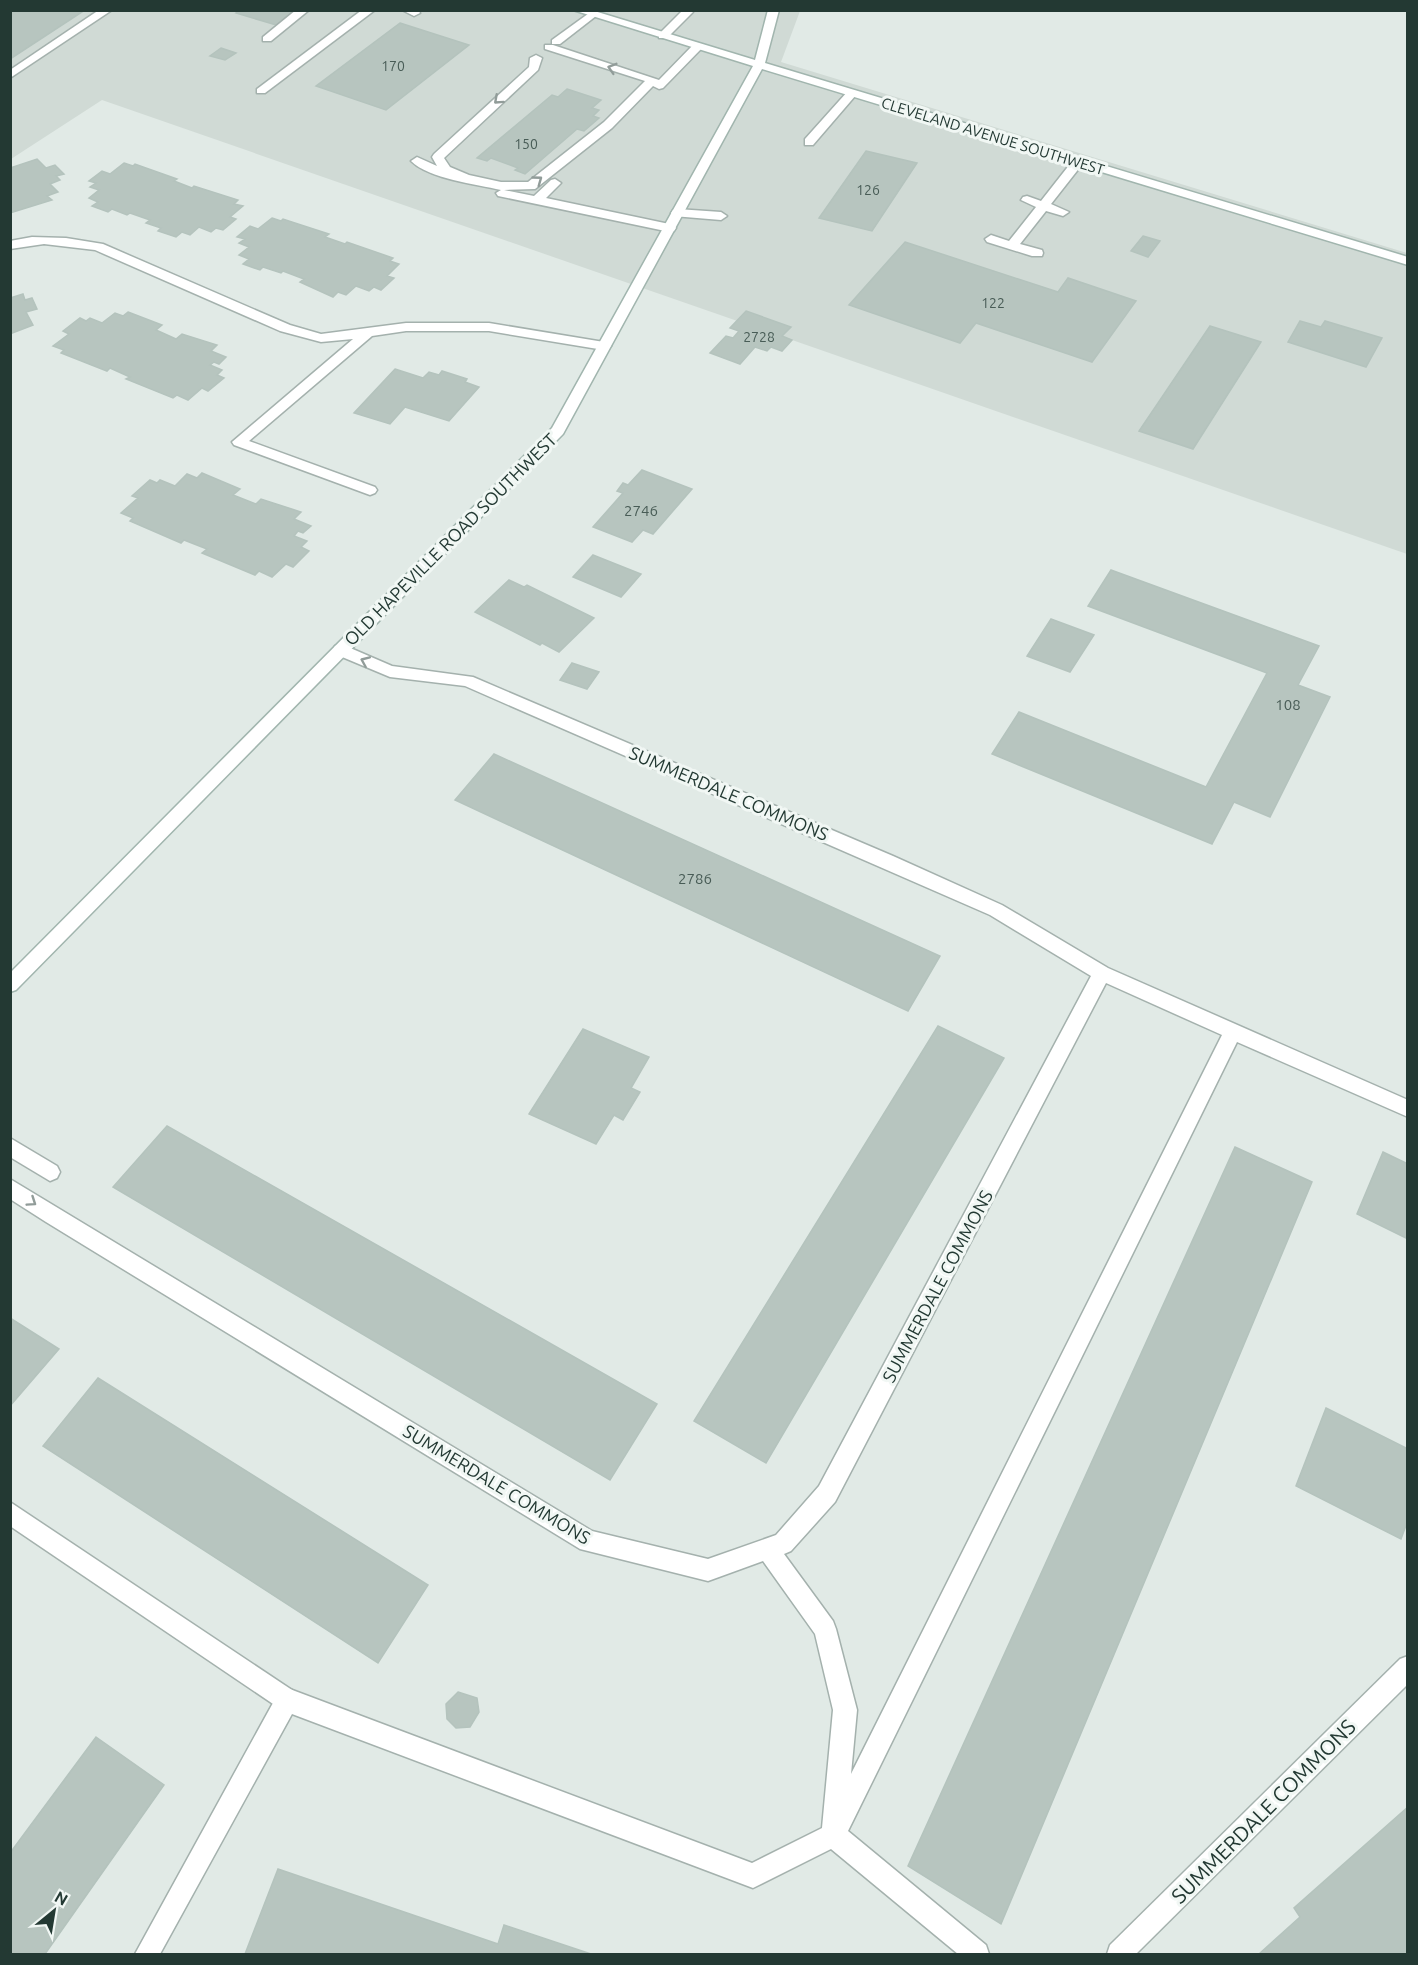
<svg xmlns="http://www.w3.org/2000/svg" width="1418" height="1965" viewBox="0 0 1418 1965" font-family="Ubuntu,sans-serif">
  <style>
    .built { fill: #d0dad5 }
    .building { fill: #b7c5bf; stroke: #b4c3bd; stroke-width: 1.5 }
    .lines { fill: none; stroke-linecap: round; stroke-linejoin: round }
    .lane-casing { stroke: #a4b1ad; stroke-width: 3 }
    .street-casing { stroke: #a4b1ad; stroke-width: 3 }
    .secondary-casing { stroke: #a1b5ae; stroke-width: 3 }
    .lane { fill: #fff; fill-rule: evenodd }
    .street { fill: #fff; fill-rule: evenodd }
    .secondary { fill: #fff; fill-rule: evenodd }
    .oneway { stroke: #919c99 }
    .labels { text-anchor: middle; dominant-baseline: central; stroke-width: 6; stroke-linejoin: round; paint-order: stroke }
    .far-number-label { font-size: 14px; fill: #485c56 }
    .far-street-label { font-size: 15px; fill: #233933; stroke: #f1f7f4 }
    .number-label { font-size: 15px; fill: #485c56 }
    .street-label { font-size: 18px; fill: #233933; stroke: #f1f7f4 }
    .near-street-label { font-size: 21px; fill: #233933; stroke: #f1f7f4 }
  </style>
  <rect width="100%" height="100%" fill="#e1eae6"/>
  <path class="built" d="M11 11H800L781 62 1407 253V554L102 100 11 159Z"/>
  <g class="building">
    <path d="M10 10H85L10 59Z"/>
    <path d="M240 10H298L276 25 236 13Z"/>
    <path d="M400 23 469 45 386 110 316 86Z"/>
    <path d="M221 48 236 53 225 60 210 56Z"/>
    <path d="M567 89 601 100 592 108 599 110 593 116 599 118 584 131 577 129 525 174 515 170 518 168 491 158 487 161 477 158 552 95 558 97Z"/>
    <path d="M866 151 917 163 872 231 819 218Z"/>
    <path d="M37 159 46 168 55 165 64 174 56 176 60 180 50 184 58 192 47 196 52 200 10 213V168Z"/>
    <path d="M124 163 133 166 135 164 177 179 174 181 192 188 194 186 238 200 234 204 243 206 230 217 236 219 223 230 216 228 211 232 199 227 190 235 182 232 176 237 158 231 161 228 146 223 150 220 130 213 127 215 112 209 108 212 92 206 98 202 89 198 99 190 90 187 96 183 89 181 102 171 110 174Z"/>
    <path d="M272 218 281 221 283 219 329 234 325 237 345 244 347 242 393 258 390 261 399 264 387 276 394 278 381 290 374 287 369 291 356 286 346 295 338 292 333 297 300 282 304 279 283 271 281 273 263 267 260 270 243 264 249 259 239 255 249 247 239 243 245 239 237 237 250 226 258 229Z"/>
    <path d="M1143 236 1160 241 1148 257 1131 251Z"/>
    <path d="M905 242 1058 292 1068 278 1136 301 1092 362 976 323 960 343 849 305Z"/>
    <path d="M23 294 25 300 32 298 37 309 26 312 33 325 10 334V298Z"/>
    <path d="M746 311 791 327 782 336 792 340 782 351 771 347 767 351 755 347 740 364 710 353 726 336 733 338 739 331 730 328Z"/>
    <path d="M128 312 162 325 156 330 176 339 182 334 217 345 211 351 226 357 219 364 214 362 210 365 222 370 217 375 224 378 208 391 202 388 188 400 177 395 173 398 126 379 130 377 110 368 107 371 61 353 64 350 53 346 69 334 63 331 80 318 86 321 90 318 102 323 115 313 123 316Z"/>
    <path d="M1300 321 1321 327 1325 321 1382 338 1366 367 1288 342Z"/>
    <path d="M1210 326 1261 342 1193 449 1139 431Z"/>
    <path d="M395 369 423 378 429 372 439 375 442 371 467 379 465 382 479 387 449 421 405 407 390 424 354 413Z"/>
    <path d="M642 470 692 489 653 534 643 530 632 542 593 527 623 493 617 491 623 483 628 485Z"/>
    <path d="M202 473 240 489 233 495 256 504 261 499 301 512 294 519 311 526 303 533 298 531 294 536 307 541 301 547 309 551 293 567 286 564 272 577 259 571 255 575 202 553 207 549 184 540 181 543 130 521 133 518 121 513 138 498 132 496 150 480 157 483 160 480 175 486 187 474 197 478Z"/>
    <path d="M593 555 641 574 621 597 573 577Z"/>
    <path d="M1111 570 1319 646 1298 685 1330 697 1270 817 1234 802 1212 844 992 754 1019 712 1206 787 1267 673 1088 606Z"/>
    <path d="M509 580 524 587 527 585 594 618 559 652 542 643 540 645 475 612Z"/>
    <path d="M1051 619 1094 635 1070 672 1027 656Z"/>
    <path d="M572 663 599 672 587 689 560 680Z"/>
    <path d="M494 754 940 956 908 1011 455 800Z"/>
    <path d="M938 1026 1004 1058 766 1463 694 1421Z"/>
    <path d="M583 1029 649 1057 631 1088 640 1092 623 1120 614 1115 596 1144 529 1114Z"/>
    <path d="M167 1126 657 1404 610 1480 113 1187Z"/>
    <path d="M1235 1147 1312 1182 1001 1924 908 1866Z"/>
    <path d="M1383 1152 1408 1164V1239L1357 1214Z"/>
    <path d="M10 1318 59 1349 10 1406Z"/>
    <path d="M98 1378 428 1585 378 1663 43 1446Z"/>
    <path d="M1326 1408 1408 1449V1520L1401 1539 1296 1486Z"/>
    <path d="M458 1692 477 1698 479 1712 470 1727 456 1728 447 1719 446 1704Z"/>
    <path d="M96 1737 164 1785 45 1954H10V1853Z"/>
    <path d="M1408 1807V1954H1259L1300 1917 1294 1908Z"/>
    <path d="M278 1869 498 1944 504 1925 591 1954H245Z"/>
  </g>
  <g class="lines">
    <defs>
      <g id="lane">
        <path d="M99 10H112L10 78V70Z"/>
        <path d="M296 10H309L271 41H263V37Z"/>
        <path d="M362 10H375L265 93H257V89Z"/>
        <path d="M402 10H418L420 13 414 16Z"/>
        <path d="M683 10 693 12 667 38H659V34Z"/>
        <path d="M592 11 598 14 596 16 560 44H552V40Z"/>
        <path d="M698 43 704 46 702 48 663 88 659 89 653 86 612 128 535 189 504 190 534 196 551 180 555 179 561 183 546 198 674 225 676 228 674 231 670 232 498 196 496 193 501 190C476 184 429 179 411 161L417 157 437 166 432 157 434 154 529 67 530 58 536 55 542 58 538 70 444 158 450 167 469 175 501 182H528L604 122 645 81 545 49V45H553L659 80 694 44Z"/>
        <path d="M852 90 858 93 856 95 813 145H805V139L848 91Z"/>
        <path d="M1078 158 1084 162 1051 204 1069 212 1063 216 1046 211 1020 244 1042 250 1043 253 1042 256H1032L987 242 985 239 991 235 1009 241 1036 207 1021 200 1023 197 1027 196 1041 201 1074 159Z"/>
        <path d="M677 209 721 212 727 216 721 220 673 216 671 213 673 210Z"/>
        <path d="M10 1138 57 1166 60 1172 57 1178 50 1181 10 1157Z"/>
        <path d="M10 1502 295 1692 299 1700 295 1708 287 1712 279 1708 10 1526Z"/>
      </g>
      <g id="street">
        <path d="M32 237 66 238 103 244 290 325 321 334 406 323H489L604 342 611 346 604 350 489 331H406L372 336 249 441 375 487 377 490 375 493 370 495 234 445 232 442 353 339 321 342 280 331 95 250 44 244 10 249V241Z"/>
        <path d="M341 644 392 666 473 677 893 856 1002 905 1108 968 1408 1100V1117L1237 1042 848 1831 986 1945 989 1954H958L831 1849 753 1888 292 1714 160 1954H135L279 1692 287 1688 752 1863 822 1828 833 1710 815 1634 763 1561 708 1581 580 1549 46 1222 10 1199V1179L592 1531 708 1559 776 1535 819 1486 1091 976 990 915 465 686 390 677 335 654 333 650 335 646ZM1106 983 1222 1035 851 1774 857 1710 836 1629 833 1621 784 1554 791 1551 835 1502Z"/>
        <path d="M1408 1656V1684L1136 1954H1107L1110 1945 1400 1659Z"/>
      </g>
      <path id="secondary" d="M573 10H591L755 60 768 10H779L765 63 1408 257V265L762 69 563 434 16 990 10 992V973L552 428 753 66Z"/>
    </defs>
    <use href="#lane" class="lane-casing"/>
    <use href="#street" class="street-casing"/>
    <use href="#secondary" class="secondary-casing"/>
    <use href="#lane" class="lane"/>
    <use href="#street" class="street"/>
    <use href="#secondary" class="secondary"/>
  </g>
  <defs><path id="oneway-chevron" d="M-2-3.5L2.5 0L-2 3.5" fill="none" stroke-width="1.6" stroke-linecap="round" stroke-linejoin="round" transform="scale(1.5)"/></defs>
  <g class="oneway">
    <use href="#oneway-chevron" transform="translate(612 68) rotate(-163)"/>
    <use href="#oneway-chevron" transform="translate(498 100) rotate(138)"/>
    <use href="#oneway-chevron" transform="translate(538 180) rotate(-36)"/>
    <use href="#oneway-chevron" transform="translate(365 661) rotate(-157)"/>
    <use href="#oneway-chevron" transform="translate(32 1202) rotate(34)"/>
  </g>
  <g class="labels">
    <g class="far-number-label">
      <text x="393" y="66">170</text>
      <text x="526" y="144">150</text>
      <text x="868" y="190">126</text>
      <text x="993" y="303">122</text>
      <text x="759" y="337">2728</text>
    </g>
    <g class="far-street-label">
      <text transform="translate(993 136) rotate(17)">CLEVELAND AVENUE SOUTHWEST</text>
    </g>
    <g class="number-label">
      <text x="641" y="510">2746</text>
      <text x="1288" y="704">108</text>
      <text x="695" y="878">2786</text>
    </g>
    <g class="street-label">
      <text transform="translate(450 539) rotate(-45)">OLD HAPEVILLE ROAD SOUTHWEST</text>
      <text transform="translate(729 793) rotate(23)">SUMMERDALE COMMONS</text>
      <text transform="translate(937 1286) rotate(-62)">SUMMERDALE COMMONS</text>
      <text transform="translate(497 1484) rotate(31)">SUMMERDALE COMMONS</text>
    </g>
    <g class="near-street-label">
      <text transform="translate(1263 1811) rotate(-45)">SUMMERDALE COMMONS</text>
    </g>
  </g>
  <rect width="1418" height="1965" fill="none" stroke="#233933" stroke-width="24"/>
  <g transform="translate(54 1911) rotate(30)" stroke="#f1f7f4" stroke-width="4.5" paint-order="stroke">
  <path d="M0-4.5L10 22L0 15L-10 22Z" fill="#233933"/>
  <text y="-9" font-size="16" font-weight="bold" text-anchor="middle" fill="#233933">N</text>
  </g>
</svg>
